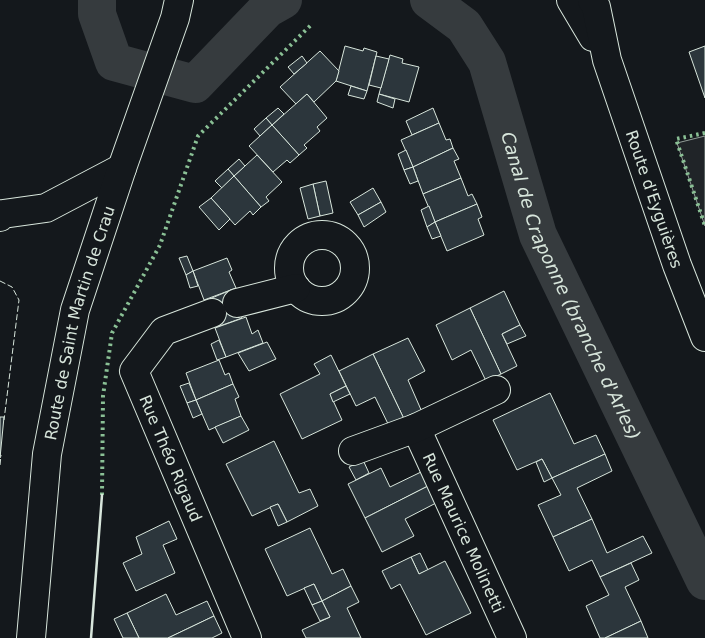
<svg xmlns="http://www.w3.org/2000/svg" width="705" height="638" viewBox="0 0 705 638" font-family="'DejaVu Sans',sans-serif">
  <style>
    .green { fill: #202428; stroke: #939e99 }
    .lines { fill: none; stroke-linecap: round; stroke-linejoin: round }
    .canal { stroke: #363b3e; stroke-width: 38 }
    .building { fill: #2c363c; stroke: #d8e6dc }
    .street-casing { stroke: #d8e6dc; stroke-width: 30 }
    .secondary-casing { stroke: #d8e6dc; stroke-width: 30 }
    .street { stroke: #14181c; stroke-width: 28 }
    .secondary { stroke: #14181c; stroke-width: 28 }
    .hedge { stroke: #8ac095; stroke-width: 4; stroke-dasharray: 2.5 4; stroke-linecap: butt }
    .fence { stroke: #d8e6dc; stroke-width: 1; stroke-dasharray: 6 2.5; stroke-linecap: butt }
    .wall { stroke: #d8e6dc; stroke-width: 2.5 }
    .labels { text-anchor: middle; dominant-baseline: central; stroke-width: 4; stroke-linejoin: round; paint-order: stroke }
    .street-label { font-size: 16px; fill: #d8e6dc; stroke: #14181c }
    .water-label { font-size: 18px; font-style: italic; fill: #d8e6dc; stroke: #14181c }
  </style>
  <rect width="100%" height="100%" fill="#14181c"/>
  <path class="green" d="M705 136V226L677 143Z"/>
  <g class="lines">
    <g class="canal">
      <path d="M97 0V14L114 62 195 84 267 9 283 0"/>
      <path id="s1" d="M429 0 464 26 487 62 538 235 705 581"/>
    </g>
  </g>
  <g class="building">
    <path d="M345 46 363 51 364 48 377 52 367 91 336 81Z"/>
    <path d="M705 46V98L689 52Z"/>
    <path d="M320 51 339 71 336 81 314 102 307 94 296 104 280 87Z"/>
    <path d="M390 55 403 59 402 63 419 67 409 102 379 94Z"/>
    <path d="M302 56 307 63 294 74 288 67Z"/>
    <path d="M376 56 389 59 381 88 369 85Z"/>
    <path d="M351 86 367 91 364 99 348 95Z"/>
    <path d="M307 94 327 118 317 127 320 131 304 145 307 148 299 155 272 125Z"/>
    <path d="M379 94 395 99 393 108 377 102Z"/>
    <path d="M278 108 284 114 272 125 266 118Z"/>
    <path d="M433 108 439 123 412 135 406 121Z"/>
    <path d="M266 118 272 125 260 136 254 129Z"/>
    <path d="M439 123 446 140 450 139 453 148 413 167 401 140Z"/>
    <path d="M272 125 299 155 290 163 287 160 273 172 249 146Z"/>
    <path d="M453 148 459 159 454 161 461 178 423 194 413 167Z"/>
    <path d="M406 150 413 167 404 170 398 154Z"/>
    <path d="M257 155 282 182 266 197 269 201 261 207 234 176Z"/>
    <path d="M239 159 245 166 234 176 228 169Z"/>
    <path d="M413 167 418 181 410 184 404 170Z"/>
    <path d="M228 169 234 176 222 188 215 181Z"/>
    <path d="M234 176 261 207 253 215 250 211 235 225 211 198Z"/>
    <path d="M461 178 468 196 472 194 477 204 435 222 423 194Z"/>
    <path d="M326 181 333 213 320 216 313 184Z"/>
    <path d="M313 184 320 216 308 219 300 188Z"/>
    <path d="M373 188 381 202 358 215 350 202Z"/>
    <path d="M211 198 230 219 219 230 199 207Z"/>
    <path d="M381 202 386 212 364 227 358 215Z"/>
    <path d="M477 204 482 217 478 219 484 235 447 251 435 222Z"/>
    <path d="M429 206 435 222 427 227 421 210Z"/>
    <path d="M435 222 441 236 432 239 427 227Z"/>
    <path d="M187 256 193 271 186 275 179 258Z"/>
    <path d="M227 258 232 270 229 272 236 288 204 300 193 271Z"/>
    <path d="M193 271 198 286 190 288 186 275Z"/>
    <path d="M231 290 242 318 217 327 207 300Z"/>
    <path d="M504 291 520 325 502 334 517 366 501 374 470 308Z"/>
    <path d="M470 308 501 374 486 381 471 350 452 360 436 325Z"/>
    <path d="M246 317 252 334 258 330 263 343 226 357 215 328Z"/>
    <path d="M520 325 526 336 507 344 502 334Z"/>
    <path d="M408 338 425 371 408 380 422 412 405 421 373 354Z"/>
    <path d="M219 340 226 357 217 360 211 344Z"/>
    <path d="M267 342 276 359 249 371 238 353Z"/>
    <path d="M373 354 405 421 390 428 375 397 356 406 339 371Z"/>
    <path d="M331 355 346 386 330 394 342 420 302 439 280 394 320 374 314 364Z"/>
    <path d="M219 360 225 375 229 373 233 384 196 400 186 373Z"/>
    <path d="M189 383 196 400 187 403 180 386Z"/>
    <path d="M233 384 239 397 235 399 241 416 209 430 196 400Z"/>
    <path d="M346 386 350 394 333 402 330 394Z"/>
    <path d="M550 393 574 444 596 435 605 454 552 478 542 459 517 470 493 420Z"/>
    <path d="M196 400 202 414 193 418 187 403Z"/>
    <path d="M241 416 249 430 223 443 215 427Z"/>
    <path d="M0 417H4L0 458Z"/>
    <path d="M274 441 299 493 310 489 318 506 287 522 278 504 252 516 226 464Z"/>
    <path d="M605 454 612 471 577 488 592 519 553 537 538 505 561 495 552 478Z"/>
    <path d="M542 459 552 478 544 482 536 462Z"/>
    <path d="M363 460 369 473 356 480 349 467Z"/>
    <path d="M381 468 390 487 421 472 428 486 365 518 348 484Z"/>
    <path d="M428 486 436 503 405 519 414 536 382 552 365 518Z"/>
    <path d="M278 504 287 522 278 526 270 507Z"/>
    <path d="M592 519 607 553 643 536 652 553 600 577 592 560 569 571 553 537Z"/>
    <path d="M169 521 177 539 163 545 175 573 136 591 123 563 142 554 136 537Z"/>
    <path d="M310 528 332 574 343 569 351 586 322 601 314 584 287 596 265 549Z"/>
    <path d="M420 553 428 570 419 574 411 557Z"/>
    <path d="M411 557 419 574 445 561 471 613 426 635 400 584 391 589 382 571Z"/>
    <path d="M631 563 639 580 625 587 641 621 605 638H600L586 606 609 595 600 577Z"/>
    <path d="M314 584 322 601 312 605 304 588Z"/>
    <path d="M351 586 359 602 347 608 361 638H306L302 630 330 617 322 601Z"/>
    <path d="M166 594 176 615 207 601 214 616 168 638H139L127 613Z"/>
    <path d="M322 601 330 617 320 621 312 605Z"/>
    <path d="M127 613 139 638H123L114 619Z"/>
    <path d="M214 616 222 633 212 638H168Z"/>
    <path d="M641 621 648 638H605Z"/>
  </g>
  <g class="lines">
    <defs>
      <g id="street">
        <circle cx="322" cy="268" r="33"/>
        <path d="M237 303 296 288"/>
        <path id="s2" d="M212 313 164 331 134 371 247 638"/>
        <path id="s3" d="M416 428 512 638"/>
        <path d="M353 451 416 428 496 390"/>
      </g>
      <g id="secondary">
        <path d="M571 0 593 37"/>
        <path id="s4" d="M592 0 596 7 607 60 677 265 705 337"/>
        <path d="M0 217 3 214 46 208 122 168"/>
        <path id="s5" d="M31 638 47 454 75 310 122 168 175 18 179 0"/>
      </g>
    </defs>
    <use href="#street" class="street-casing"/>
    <use href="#secondary" class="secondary-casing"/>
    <use href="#street" class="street"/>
    <use href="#secondary" class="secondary"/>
    <g class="hedge">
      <path d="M705 133 676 139 705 226"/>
      <path d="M102 495 103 396 112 333 160 245 198 136 312 24"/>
    </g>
    <g class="fence">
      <path d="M0 281 12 287 19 300 4 420"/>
      <path d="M0 465 1 455"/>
    </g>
    <path class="wall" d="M91 638 102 495"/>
  </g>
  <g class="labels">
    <g class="street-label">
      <text stroke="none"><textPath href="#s4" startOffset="209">Route d'Eyguières</textPath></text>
      <text stroke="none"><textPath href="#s5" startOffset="320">Route de Saint Martin de Crau</textPath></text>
      <text stroke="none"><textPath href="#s2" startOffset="196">Rue Théo Rigaud</textPath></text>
      <text stroke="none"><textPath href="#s3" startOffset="115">Rue Maurice Molinetti</textPath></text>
    </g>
    <g class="water-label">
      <text stroke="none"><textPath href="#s1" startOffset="326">Canal de Craponne (branche d'Arles)</textPath></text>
    </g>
  </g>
</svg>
